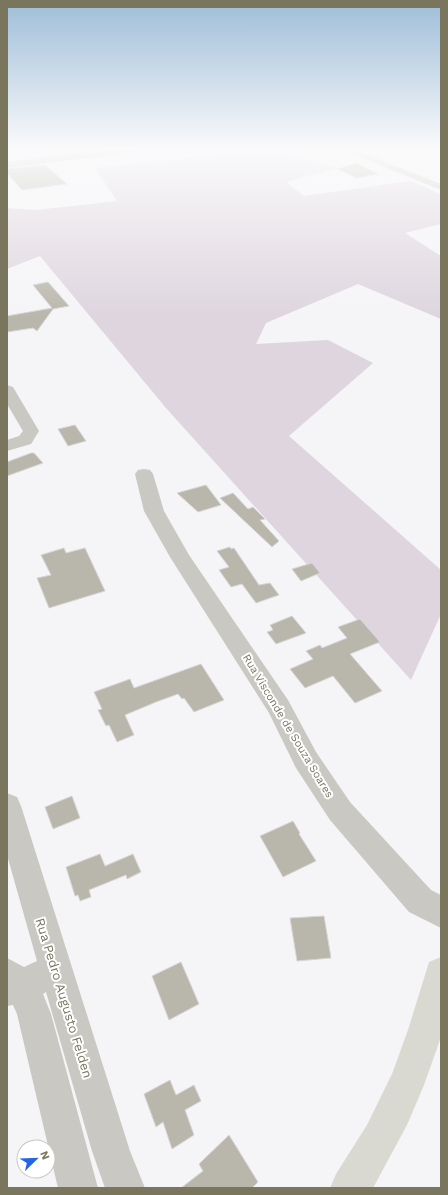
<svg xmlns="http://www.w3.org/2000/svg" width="448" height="1195" viewBox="0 0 448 1195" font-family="'Work Sans',sans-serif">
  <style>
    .green { fill: #ded5de }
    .building { fill: #b9b7ab; stroke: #d7d6d8 }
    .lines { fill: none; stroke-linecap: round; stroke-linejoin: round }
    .minor { fill: #c9c8c2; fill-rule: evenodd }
    .major { fill: #d9d9d2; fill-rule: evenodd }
    .labels { text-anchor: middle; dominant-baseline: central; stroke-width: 4; stroke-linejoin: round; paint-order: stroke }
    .street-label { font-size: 11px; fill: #79765d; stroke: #fff }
    .near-street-label { font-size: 13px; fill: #79765d; stroke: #fff }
  </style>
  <rect width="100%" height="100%" fill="#f5f4f7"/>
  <path class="green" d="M269 150 338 168 286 182 304 196 410 181 441 194V224L405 233 441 256V319L358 284 266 323 256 344 328 340 373 363 289 436 441 570V614L411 680 166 408 40 256 7 269V208L36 210 117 201 95 168Z"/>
  <g class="building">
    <path d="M357 163 378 174 357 178 337 169Z"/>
    <path d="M45 165 67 184 22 190 7 173V169Z"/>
    <path d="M48 282 69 306 53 309 37 331 33 328 7 332V316L52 308 33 285Z"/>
    <path d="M75 425 86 441 68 446 58 429Z"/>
    <path d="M31 453H34L43 463 7 476V462Z"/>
    <path d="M206 485 221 505 198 512 177 493Z"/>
    <path d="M233 493 248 509 253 507 265 519 260 520 279 541 272 547 220 498Z"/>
    <path d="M230 547 231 549 234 548 259 585 270 583 279 595 256 603 242 584 231 587 219 570 229 567 217 551Z"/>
    <path d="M64 548 66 553 85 548 105 591 49 608 37 578 51 575 41 555Z"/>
    <path d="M312 563 320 573 301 581 292 569Z"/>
    <path d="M292 616 306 633 276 644 267 632 273 630 270 625Z"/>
    <path d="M360 619 380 642 350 654 382 691 355 703 333 676 305 688 290 669 313 659 306 651 320 645 322 648 347 638 338 627Z"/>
    <path d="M201 664 224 700 194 712 184 698 182 699 178 694 156 702 125 715 134 735 117 742 109 725 106 726 98 710 102 709 94 692 130 679 134 688Z"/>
    <path d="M72 796 80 818 53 829 45 807Z"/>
    <path d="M293 821 300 833 299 834 316 861 283 877 260 836Z"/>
    <path d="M100 854 105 866 133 854 141 872 127 879 126 875 89 890 91 897 80 901 78 895 75 896 66 867Z"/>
    <path d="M324 916 331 958 297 961 290 918Z"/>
    <path d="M181 962 199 1004 169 1020 152 976Z"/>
    <path d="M170 1080 176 1095 194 1085 201 1101 185 1110 194 1135 172 1149 163 1122 156 1127 144 1094Z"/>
    <path d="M229 1135 258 1182 252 1188H181L203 1171 199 1164Z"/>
  </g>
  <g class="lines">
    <g class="minor">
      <path d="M113 149H141L137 152 7 168V162Z"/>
      <path d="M340 149H353L441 184V190Z"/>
      <path d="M7 385 13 387 39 431 31 444 7 451V440L19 436 23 431 7 404Z"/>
      <path d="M144 469 150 470 153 474 164 511 189 555 288 700 316 752 350 802 431 890 441 895V928L409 912 330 820 296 768 269 713 170 557 144 511 135 474 138 470Z"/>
      <path d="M7 793 17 797 21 806 130 1151 145 1188H105L92 1151 46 992 43 994 51 1014 98 1188H58L17 1014 13 1005 7 1006V958L24 967 37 961 7 855Z"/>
    </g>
    <path class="major" d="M441 957V1037L424 1085 407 1125 373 1188H330L336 1174 367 1125 392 1074 408 1030 429 962Z"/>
  </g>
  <linearGradient id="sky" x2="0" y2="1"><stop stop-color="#9ebdd8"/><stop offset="0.47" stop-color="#fafafb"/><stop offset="1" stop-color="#fafafb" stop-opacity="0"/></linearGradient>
  <rect width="448" height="317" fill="url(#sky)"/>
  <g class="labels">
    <g class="street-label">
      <text transform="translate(288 726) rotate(59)">Rua Visconde de Souza Soares</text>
    </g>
    <g class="near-street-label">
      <text transform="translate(64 998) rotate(73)">Rua Pedro Augusto Felden</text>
    </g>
  </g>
  <rect width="448" height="1195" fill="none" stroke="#79765d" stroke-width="16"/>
  <g transform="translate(36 1159) rotate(67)"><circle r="19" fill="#ffffff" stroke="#c9c8be"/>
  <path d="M0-3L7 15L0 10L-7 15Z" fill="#2465e7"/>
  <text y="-6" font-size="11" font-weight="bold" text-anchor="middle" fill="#79765d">N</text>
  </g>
</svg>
